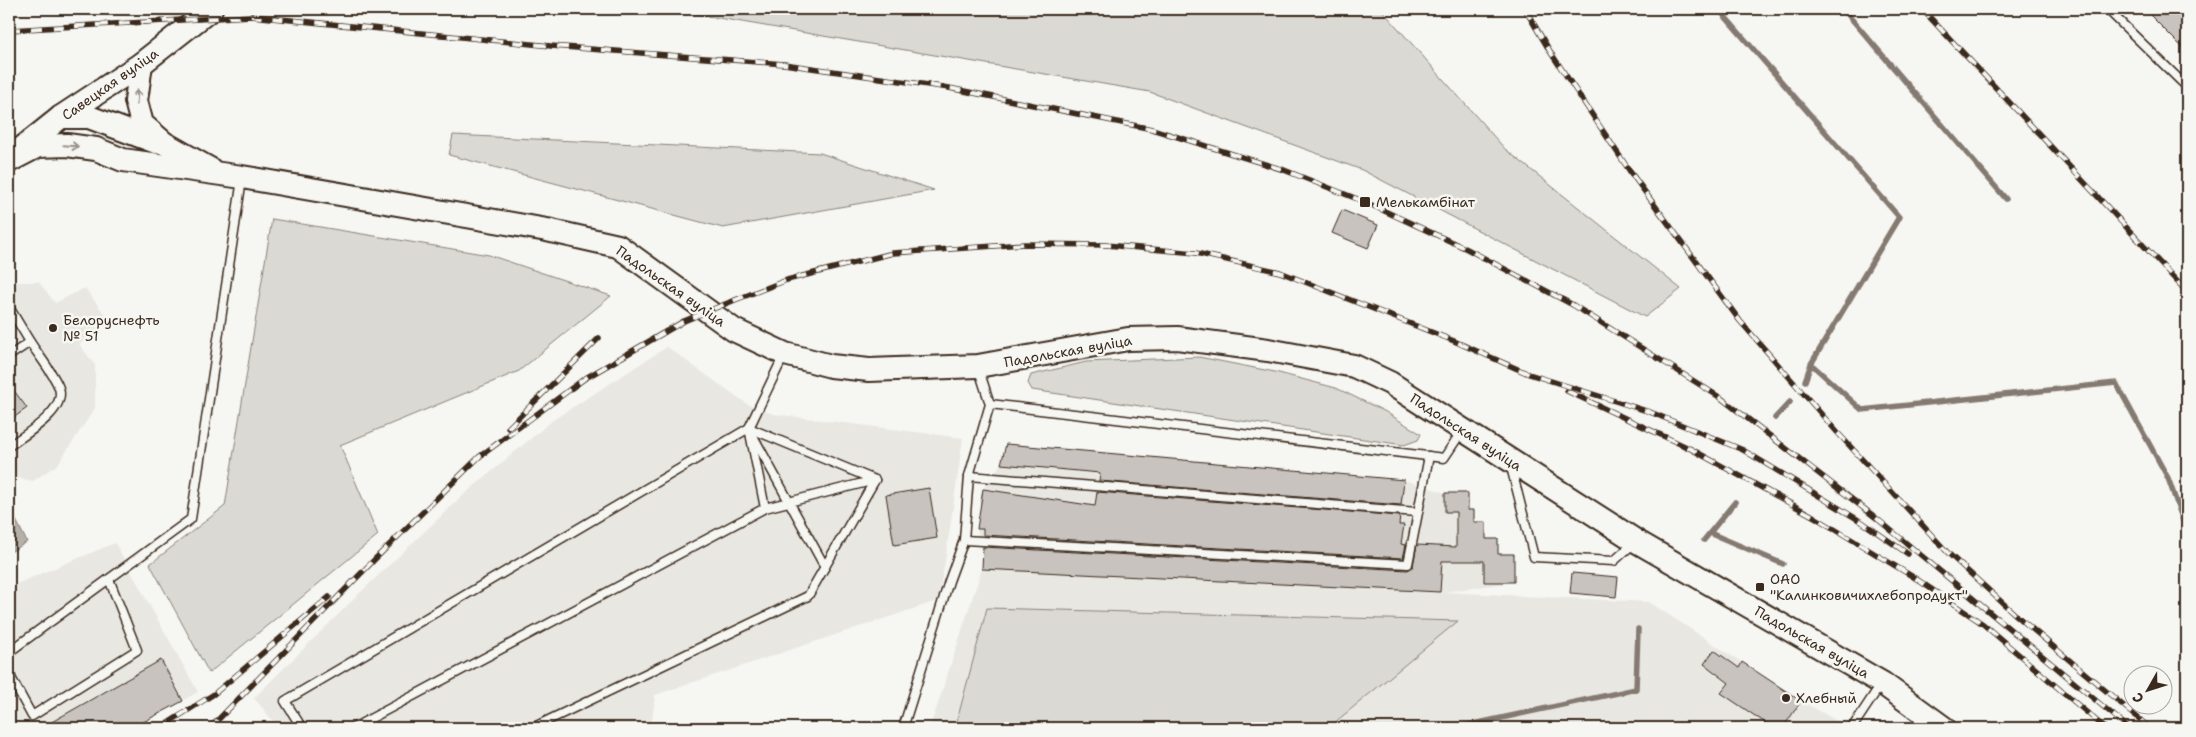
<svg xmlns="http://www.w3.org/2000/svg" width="2196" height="737" viewBox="0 0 2196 737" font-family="'Shantell Sans',sans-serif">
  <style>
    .built { fill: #e8e7e2 }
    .green { fill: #dad9d3; stroke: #8a8278 }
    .water { fill: #b6b0a9; stroke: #857a71 }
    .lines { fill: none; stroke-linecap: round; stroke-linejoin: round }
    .stream { stroke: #857a71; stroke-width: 5.5 }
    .building { fill: #c8c3be; stroke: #3b2a1e }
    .lane-casing { stroke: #3b2a1e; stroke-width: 11 }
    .secondary-casing { stroke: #3b2a1e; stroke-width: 26 }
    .lane { stroke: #f6f6f2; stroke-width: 8 }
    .secondary { stroke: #f6f6f2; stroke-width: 22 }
    .rail-casing { stroke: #3b2a1e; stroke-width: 5.5 }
    .rail { stroke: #f6f6f2; stroke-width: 4; stroke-dasharray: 11; stroke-linecap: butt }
    .oneway { stroke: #989088 }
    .poi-dot { fill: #3b2a1e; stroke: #f6f6f2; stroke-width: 2 }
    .labels { text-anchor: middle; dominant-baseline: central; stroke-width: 5; stroke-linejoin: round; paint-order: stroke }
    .street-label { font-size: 14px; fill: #3b2a1e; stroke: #f6f6f2 }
    .poi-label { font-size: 14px; fill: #3b2a1e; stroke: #f6f6f2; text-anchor: start }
  </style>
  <rect width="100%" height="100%" fill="#f6f6f2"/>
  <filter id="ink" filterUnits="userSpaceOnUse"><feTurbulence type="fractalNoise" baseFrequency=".02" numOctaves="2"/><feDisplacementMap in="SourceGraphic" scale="10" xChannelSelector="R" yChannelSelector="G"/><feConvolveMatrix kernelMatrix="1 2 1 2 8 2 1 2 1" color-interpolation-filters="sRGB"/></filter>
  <g filter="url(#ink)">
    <g class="built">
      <path d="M9 275 14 282H39L55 303 85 288 110 322 79 344 95 365V408L58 464 33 481 9 476Z"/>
      <path d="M667 347 747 404 773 414 963 438 945 562 937 601 655 695 651 728H279L254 698 363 590 459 499 553 420Z"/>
      <path d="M1006 444 1404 480 1445 493H1468V510L1474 522H1486V538L1498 539V554H1514V582L1443 592 1649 602 1801 701 1850 728H930L982 569V551L977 529 983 489 1001 464Z"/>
      <path d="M115 543 198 692 132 728H9V587Z"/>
    </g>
    <g class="green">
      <path d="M666 9H1381L1505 149 1681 289 1645 317 1362 170 1150 92Z"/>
      <path d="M453 135 820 153 934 190 723 228 449 155Z"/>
      <path d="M272 219 489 255 611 296 519 371 340 445 378 535 209 673 150 564 225 506Z"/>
      <path d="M1199 357 1275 372 1336 388 1384 411 1421 434 1418 440 1404 445 1032 390 1028 383 1031 375 1086 362Z"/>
      <path d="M987 608 1458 621 1328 728H955Z"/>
    </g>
    <path class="water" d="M9 506 27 542 9 553Z"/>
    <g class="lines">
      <g class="stream">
        <path d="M1726 9 1722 13 1899 217 1811 364 1805 381"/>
        <path d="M1843 9 2006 199"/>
        <path d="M1811 364 1862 410 2116 383 2168 478 2187 532"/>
        <path d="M1775 418 1790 402"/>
        <path d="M1710 533 1783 564"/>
        <path d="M1704 540 1735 502"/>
        <path d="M1455 728 1636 689 1638 629"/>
      </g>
    </g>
    <g class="building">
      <path d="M2144 9H2179L2187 17V52Z"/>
      <path d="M1342 210 1378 225 1368 248 1332 233Z"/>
      <path d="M9 384 27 408 9 421Z"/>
      <path d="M1006 444 1404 480 1401 505 1099 481 1100 473 1001 464Z"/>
      <path d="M929 488 937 538 894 545 886 495Z"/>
      <path d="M983 489 1095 506 1097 492 1400 516 1399 525H1404L1401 544 1406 545 1403 558 983 535V529H977Z"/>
      <path d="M1445 493H1468V510H1474V522H1486V539H1498V554H1514V582H1484V561H1442L1440 592 982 569 983 547 1408 570 1413 566 1417 545 1456 547V512H1445Z"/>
      <path d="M1572 573 1618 577 1616 597 1570 593Z"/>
      <path d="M1714 650 1739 668 1742 662 1801 701 1783 728H1773L1721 693 1729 683 1704 664Z"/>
      <path d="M161 660 183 701 132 728H41Z"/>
    </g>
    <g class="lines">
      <defs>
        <g id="lane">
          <path d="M2107 9 2187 87"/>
          <path d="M9 307 30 342 9 356"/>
          <path d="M978 367 990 404"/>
          <path d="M753 436 825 567"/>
          <path d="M9 446C24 435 67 411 59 388 54 374 39 356 30 342"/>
          <path d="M1511 467 1534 557 1614 561 1635 542"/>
          <path d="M969 476 1417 512"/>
          <path d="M765 508 749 428 784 355"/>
          <path d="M964 540 1408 564 1429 456"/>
          <path d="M9 652 191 519 242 179"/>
          <path d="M9 674 32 716 137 650 109 579"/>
          <path d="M302 728 285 701 749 428"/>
          <path d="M353 728 765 508 875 480"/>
          <path d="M532 728 808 596 875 480 749 428"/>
          <path d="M903 728 949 581 964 540 969 476 990 404 1444 458 1462 431"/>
          <path d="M1852 728 1881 684"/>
        </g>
        <g id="secondary">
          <path d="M141 64 136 101 142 124 164 143 210 169"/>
          <path d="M61 117H89L156 142"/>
          <path d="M21 149 61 117 141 64 211 9"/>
          <path d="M9 161 38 146 67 145 96 149 123 160 242 177 547 230 618 246 734 330 785 354 831 366 869 370 978 366 1128 339 1177 338 1268 350 1354 366 1390 383 1636 541 1882 683 1944 728"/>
        </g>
      </defs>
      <use href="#lane" class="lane-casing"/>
      <use href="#secondary" class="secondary-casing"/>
      <use href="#lane" class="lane"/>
      <use href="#secondary" class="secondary"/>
      <defs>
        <g id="rail">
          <path d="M1525 9 1551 53 1631 173 1740 321 1837 432 1949 554 2017 616 2150 728"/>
          <path d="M1922 9 2187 292"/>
          <path d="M9 30 251 16 551 46 784 64 949 88 1152 129 1284 170 1365 202 1467 249 1573 305 1721 398 1875 517 2129 728"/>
          <path d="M1567 391 1691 449 1813 516 1915 578 1983 624 2105 728"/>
          <path d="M508 428 599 338"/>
          <path d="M160 728 214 694 329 597"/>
          <path d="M210 728 376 558 479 457 584 379 684 321 735 300 787 280 893 253 1025 244 1106 245 1196 253 1280 272 1454 341 1529 374 1650 412 1743 450 1862 522 1908 554"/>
        </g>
      </defs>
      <use href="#rail" class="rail-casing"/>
      <use href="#rail" class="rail"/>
    </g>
    <defs><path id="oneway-shaft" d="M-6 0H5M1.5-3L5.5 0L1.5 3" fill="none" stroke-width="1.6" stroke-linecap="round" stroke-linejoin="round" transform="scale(1.25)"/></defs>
    <g class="oneway">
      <use href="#oneway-shaft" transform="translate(137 97) rotate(-87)"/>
      <use href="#oneway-shaft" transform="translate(71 146) rotate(5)"/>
    </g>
  </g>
  <g class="poi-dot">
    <rect x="1359" y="196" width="12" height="12" rx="2.5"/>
    <circle cx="53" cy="328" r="5"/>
    <rect x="1755" y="582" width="10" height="10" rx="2.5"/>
    <circle cx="1786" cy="698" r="5"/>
  </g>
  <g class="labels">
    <g class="street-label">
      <text transform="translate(110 84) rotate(-35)">Савецкая вуліца</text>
      <text transform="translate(671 286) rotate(35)">Падольская вуліца</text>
      <text transform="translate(1068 351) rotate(-10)">Падольская вуліца</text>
      <text transform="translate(1466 432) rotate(33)">Падольская вуліца</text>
      <text transform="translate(1812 642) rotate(30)">Падольская вуліца</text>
    </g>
    <g class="poi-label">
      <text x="1376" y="202">Мелькамбінат</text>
      <text x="63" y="320">Белоруснефть<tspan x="63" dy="16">№ 51</tspan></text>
      <text x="1770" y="579">ОАО<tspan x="1770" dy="16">"Калинковичихлебопродукт"</tspan></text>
      <text x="1796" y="698">Хлебный</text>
    </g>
  </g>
  <rect width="2196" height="737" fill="none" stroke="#f6f6f2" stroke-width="30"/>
  <rect x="15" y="15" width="2166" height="707" fill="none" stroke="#3b2a1e" stroke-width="2" filter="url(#ink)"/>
  <g transform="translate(2148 690) rotate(231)"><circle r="24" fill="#f6f6f2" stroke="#aba49d"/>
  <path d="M0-4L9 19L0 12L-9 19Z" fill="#3b2a1e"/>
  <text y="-8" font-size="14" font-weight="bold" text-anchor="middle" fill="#3b2a1e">С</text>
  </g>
</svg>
